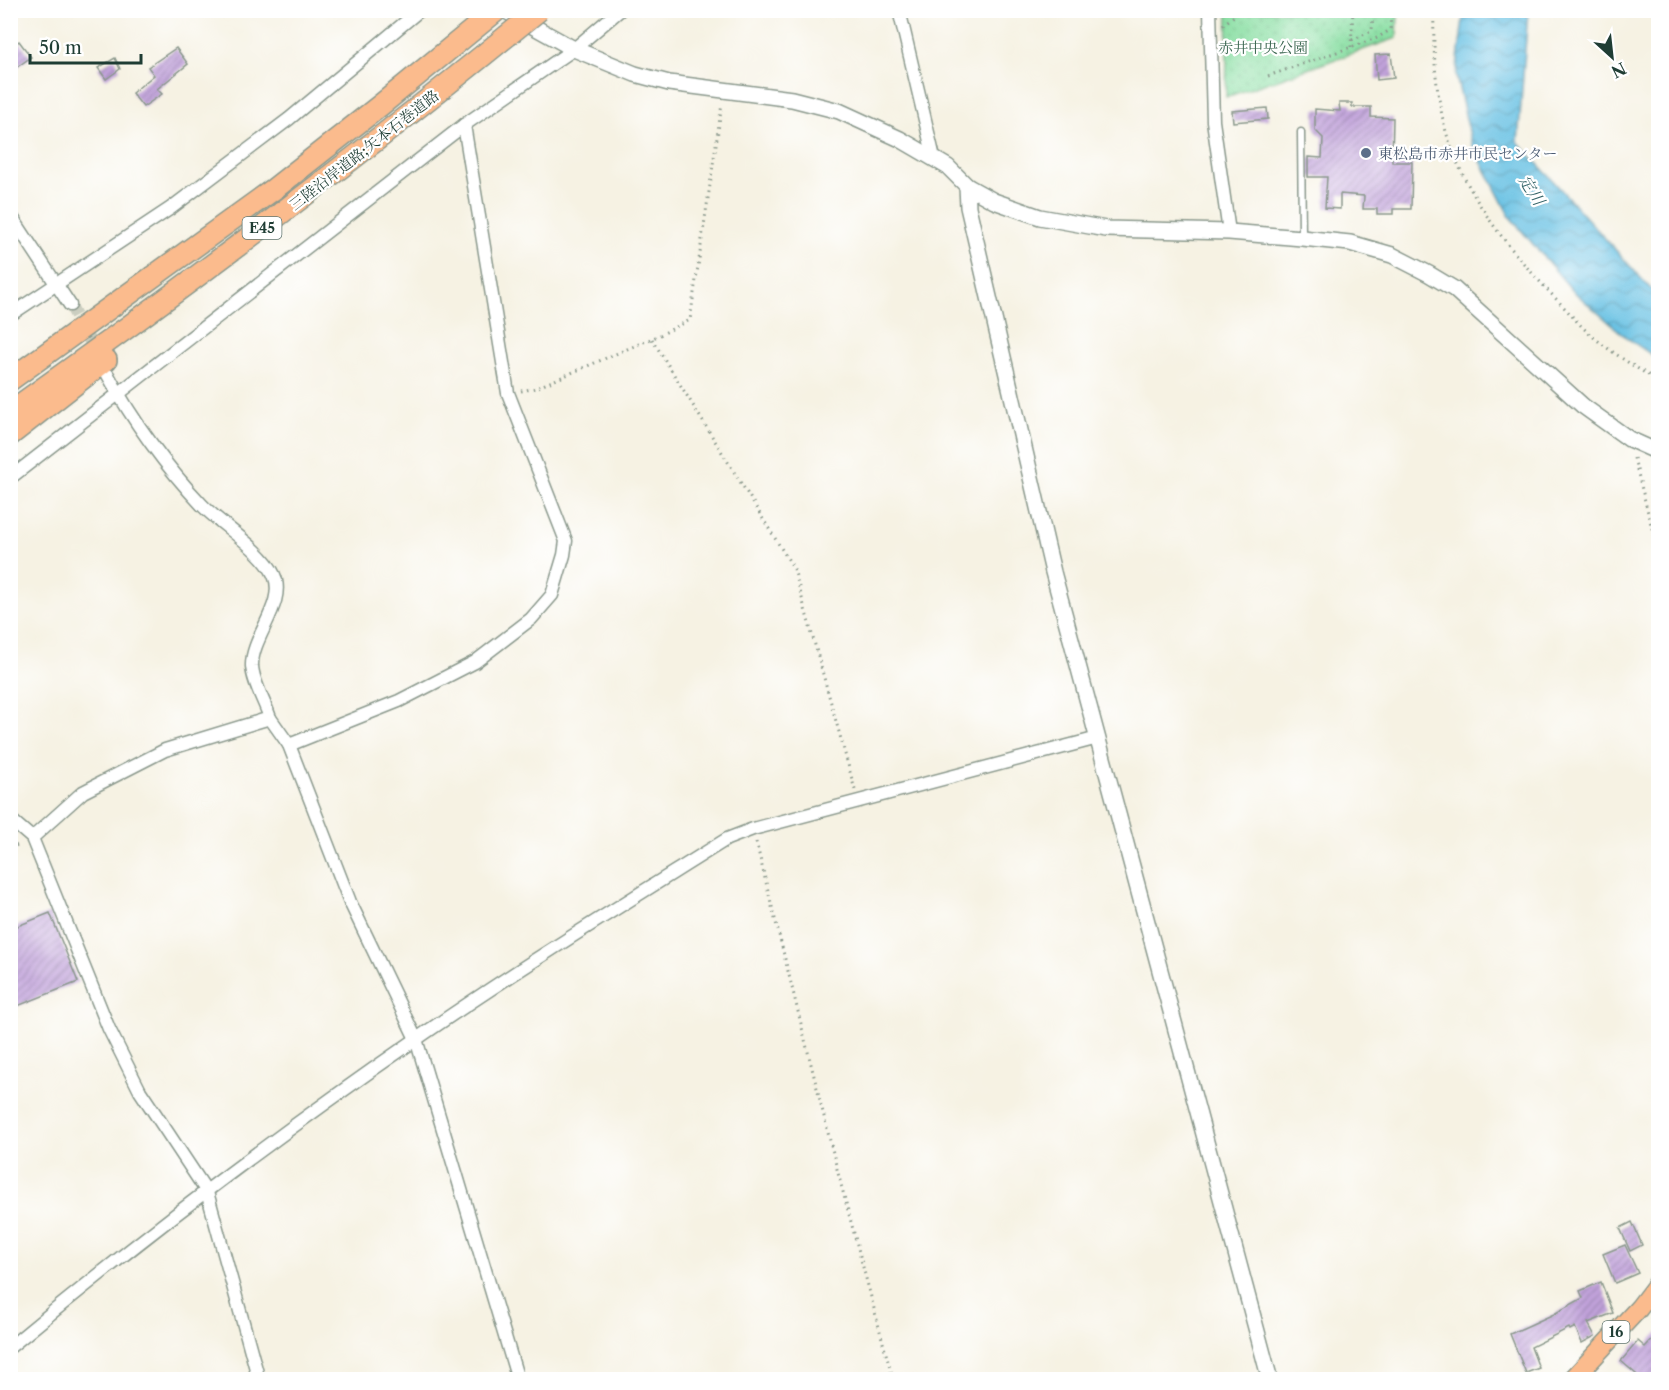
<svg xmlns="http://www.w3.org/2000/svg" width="1669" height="1390" viewBox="0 0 1669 1390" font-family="'Libre Caslon Text','Noto Serif JP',serif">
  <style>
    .park { fill: url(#park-dots); stroke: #538e6a; stroke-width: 1.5 }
    .water { fill: url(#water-waves); stroke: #427e8b; stroke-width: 1.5 }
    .building { fill: url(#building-hatch) }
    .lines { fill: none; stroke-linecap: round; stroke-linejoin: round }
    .minor-tunnel { stroke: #cbcec0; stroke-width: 12; stroke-dasharray: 12 6; stroke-linecap: butt }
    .service-casing { stroke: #8a988c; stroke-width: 9 }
    .minor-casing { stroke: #8a988c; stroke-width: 15 }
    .tertiary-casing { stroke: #8a988c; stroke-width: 18 }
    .primary-casing { stroke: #8a988c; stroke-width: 21 }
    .motorway-casing { stroke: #8a988c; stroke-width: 24 }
    .path { stroke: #8a988c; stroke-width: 3; stroke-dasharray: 1.5 4.5; stroke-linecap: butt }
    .service { stroke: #fff; stroke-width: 6 }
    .minor { stroke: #fff; stroke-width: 12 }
    .tertiary { stroke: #fff; stroke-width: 15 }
    .primary { stroke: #fbbb8d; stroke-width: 18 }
    .motorway { stroke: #fbbb8d; stroke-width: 21 }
    .motorway-bridge-casing { stroke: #8a988c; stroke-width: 24; stroke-linecap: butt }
    .motorway-bridge { stroke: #fbbb8d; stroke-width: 21 }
    .service-dot { fill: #5c6f8a; stroke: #fff; stroke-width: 2 }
    .labels { text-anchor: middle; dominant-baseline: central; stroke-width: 4.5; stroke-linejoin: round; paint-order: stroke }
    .shield { fill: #fff; stroke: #627771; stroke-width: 1.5 }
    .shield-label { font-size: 14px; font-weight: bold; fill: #1f3d34 }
    .park-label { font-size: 15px; fill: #39654f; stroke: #fff }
    .street-label { font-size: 15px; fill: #1f3d34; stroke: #fff }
    .service-label { font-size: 15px; fill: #4e5e75; stroke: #fff; text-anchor: start }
    .water-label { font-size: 16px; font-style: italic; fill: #346468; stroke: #fff }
  </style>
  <defs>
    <pattern id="park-dots" width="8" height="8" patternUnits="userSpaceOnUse" patternTransform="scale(1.5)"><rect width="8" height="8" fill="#87dea1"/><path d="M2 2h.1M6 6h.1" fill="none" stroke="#74bf8b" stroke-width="1.8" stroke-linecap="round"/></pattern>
    <pattern id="water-waves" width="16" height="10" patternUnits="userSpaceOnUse" patternTransform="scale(1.5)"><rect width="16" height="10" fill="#64bfe2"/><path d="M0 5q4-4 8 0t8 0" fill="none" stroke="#529cb8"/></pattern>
    <pattern id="building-hatch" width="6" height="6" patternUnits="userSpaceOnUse" patternTransform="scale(1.5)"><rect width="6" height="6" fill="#c1a2da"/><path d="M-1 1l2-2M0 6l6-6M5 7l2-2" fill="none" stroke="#9c85b2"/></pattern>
  </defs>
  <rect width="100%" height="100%" fill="#fff"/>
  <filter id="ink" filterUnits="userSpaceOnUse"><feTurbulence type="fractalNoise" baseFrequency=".0167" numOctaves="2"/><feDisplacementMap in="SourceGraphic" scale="12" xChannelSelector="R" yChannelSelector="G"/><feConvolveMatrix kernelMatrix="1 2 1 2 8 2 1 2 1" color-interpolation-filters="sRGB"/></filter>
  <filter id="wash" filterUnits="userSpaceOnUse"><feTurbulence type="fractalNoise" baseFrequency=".008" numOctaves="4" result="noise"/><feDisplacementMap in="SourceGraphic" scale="24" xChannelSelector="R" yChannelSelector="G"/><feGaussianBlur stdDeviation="1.35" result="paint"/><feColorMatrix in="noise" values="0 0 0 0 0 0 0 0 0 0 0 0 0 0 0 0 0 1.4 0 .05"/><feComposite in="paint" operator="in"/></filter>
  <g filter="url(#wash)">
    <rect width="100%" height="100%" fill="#f6f2e3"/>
    <path class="park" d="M1228 11H1398L1397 38 1226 97Z"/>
    <path class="water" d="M1464 11H1528L1518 142 1658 297V359L1627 338 1572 290 1510 217 1472 144 1456 76Z"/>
    <g id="blocks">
      <g class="building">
        <path d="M19 41 31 57 10 72V48Z"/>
        <path d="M176 48 188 64 157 89 162 94 143 107 132 93 154 75 148 67Z"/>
        <path d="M1391 54 1394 78 1377 80 1375 55Z"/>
        <path d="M115 58 120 69 106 79 98 68Z"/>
        <path d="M1339 103H1352V107H1371V117L1393 118 1392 162H1412L1411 209H1393V214H1377V209H1363L1364 196 1340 194V209L1325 208 1327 177H1308V157L1322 158 1323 138 1315 130V109L1340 111Z"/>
        <path d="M1267 108 1268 119 1233 122 1232 111Z"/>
        <path d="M50 913 78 982 10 1009V929Z"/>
        <path d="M1632 1222 1642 1245 1630 1251 1620 1228Z"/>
        <path d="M1625 1245 1638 1273 1615 1283 1603 1254Z"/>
        <path d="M1601 1282 1613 1313 1588 1323 1595 1336 1582 1343 1575 1327 1570 1330 1569 1328 1531 1347 1539 1368 1526 1373 1510 1334 1554 1314 1583 1298 1580 1291Z"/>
        <path d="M1659 1332V1380H1643L1621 1361 1638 1341 1645 1347Z"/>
      </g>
    </g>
  </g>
  <g filter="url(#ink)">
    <use href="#blocks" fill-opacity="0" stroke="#8a988c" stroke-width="1.5"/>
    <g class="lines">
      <path class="minor-tunnel" d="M70 305 98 356"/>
      <defs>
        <path id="service" d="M1301 132 1302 237"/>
        <g id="minor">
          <path d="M899 10 934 158"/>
          <path d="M1210 10 1213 121 1229 232"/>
          <path d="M10 214 70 305"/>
          <path d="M10 315 171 208 289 119 420 10"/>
          <path d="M10 478 464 125 574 49 620 10"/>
          <path d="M270 718 289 745 350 902 416 1039 518 1380"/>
          <path d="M289 745 399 701 475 662 531 619 552 595 564 555 566 541 508 393 464 125"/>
          <path d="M10 819 32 838 109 1029 140 1091 207 1192 259 1380"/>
          <path d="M32 838 83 792 165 750 270 718C265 702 253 683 252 666 251 637 287 603 274 575 263 550 221 525 202 505 167 468 132 420 108 375"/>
          <path d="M10 1347C140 1239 276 1136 415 1040 516 970 622 905 727 839L753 829 1098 738"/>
        </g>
        <g id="tertiary">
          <path d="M504 10 574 49 635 74 669 83 792 99 839 111 900 139 948 167 967 186 994 201 1040 217 1106 229 1229 232 1302 238 1350 243 1392 255 1429 274 1454 289 1583 406 1629 439 1658 452"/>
          <path d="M967 186 968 207 1053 572 1270 1380"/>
        </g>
        <path id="primary" d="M1572 1380 1639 1308 1658 1283"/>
        <g id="motorway">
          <path d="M10 380 274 189 382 104 497 10"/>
          <path d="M10 412C180 291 346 167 507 36"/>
          <path d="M10 435 106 360"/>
        </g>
      </defs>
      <use href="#service" class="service-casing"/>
      <use href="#minor" class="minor-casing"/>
      <use href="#tertiary" class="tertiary-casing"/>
      <use href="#primary" class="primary-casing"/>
      <use href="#motorway" class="motorway-casing"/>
      <g class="path">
        <path d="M1434 10C1433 49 1435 86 1444 124 1462 194 1510 251 1559 302 1570 313 1579 325 1591 335 1612 353 1635 367 1658 381"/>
        <path d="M1223 25 1241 10"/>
        <path d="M1352 40 1372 31 1373 10"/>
        <path d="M1351 47 1353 10"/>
        <path d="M1268 76 1377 38 1390 30 1391 10"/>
        <path d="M652 339 794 569 855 790"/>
        <path d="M521 391 536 388 660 335 690 320 722 104"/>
        <path d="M1634 458 1658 552"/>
        <path d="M756 842 838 1173 893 1380"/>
        <path d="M10 848 20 844"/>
      </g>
      <use href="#service" class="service"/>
      <use href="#minor" class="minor"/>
      <use href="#tertiary" class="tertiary"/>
      <use href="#primary" class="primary"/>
      <use href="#motorway" class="motorway"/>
      <defs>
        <path id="motorway-bridge" d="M507 36 539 10"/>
      </defs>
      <use href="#motorway-bridge" class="motorway-bridge-casing"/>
      <use href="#motorway-bridge" class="motorway-bridge"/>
    </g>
  </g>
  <circle class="service-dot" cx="1366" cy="153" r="6"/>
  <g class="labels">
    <g class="shield">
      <rect x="242.5" y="217" width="39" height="22" rx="4.5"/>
      <rect x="1602.5" y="1321" width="27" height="22" rx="4.5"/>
    </g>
    <g class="shield-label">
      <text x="262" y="228">E45</text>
      <text x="1616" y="1332">16</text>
    </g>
    <g class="park-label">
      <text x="1263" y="47">赤井中央公園</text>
    </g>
    <g class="street-label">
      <text transform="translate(364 150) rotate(-38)">三陸沿岸道路;矢本石巻道路</text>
    </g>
    <g class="service-label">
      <text x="1378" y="153">東松島市赤井市民センター</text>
    </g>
    <g class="water-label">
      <text transform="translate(1532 190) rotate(57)">定川</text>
    </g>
  </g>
  <rect width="1669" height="1390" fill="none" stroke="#fff" stroke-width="36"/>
  <g transform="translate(1612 57) rotate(153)" stroke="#ffffff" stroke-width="4.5" paint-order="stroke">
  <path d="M0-4.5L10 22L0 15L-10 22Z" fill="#1f3d34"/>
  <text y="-9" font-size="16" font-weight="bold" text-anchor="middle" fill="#1f3d34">N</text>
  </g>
  <path d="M30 54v9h111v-9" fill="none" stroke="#1f3d34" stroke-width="3"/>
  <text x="39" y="54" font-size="18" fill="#1f3d34" stroke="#ffffff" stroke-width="4.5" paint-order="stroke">50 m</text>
</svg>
